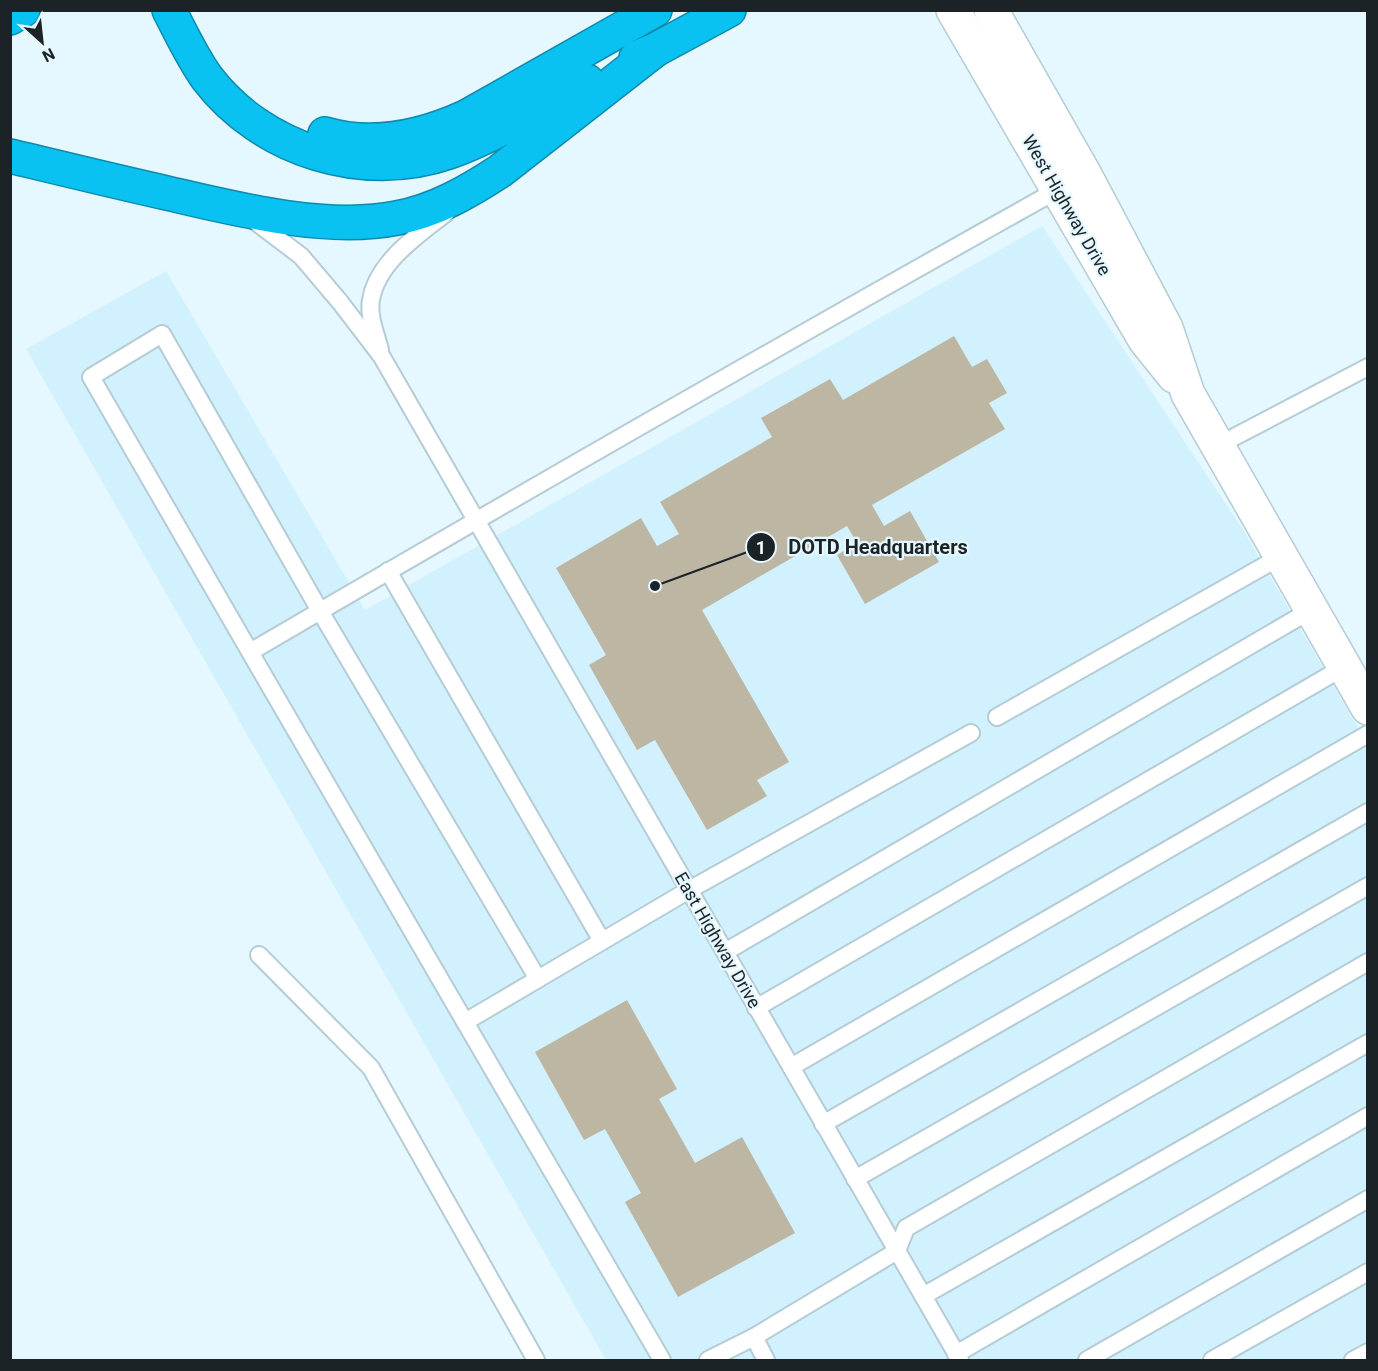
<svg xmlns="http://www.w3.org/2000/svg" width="1378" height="1371" viewBox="0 0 1378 1371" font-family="Roboto,sans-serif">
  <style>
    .built { fill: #d1f1fe }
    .building { fill: #bdb6a3 }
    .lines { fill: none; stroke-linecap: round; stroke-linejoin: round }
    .service-casing { stroke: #b5ccd5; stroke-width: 20 }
    .tertiary-casing { stroke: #b5ccd5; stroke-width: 36 }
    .motorway-casing { stroke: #108aab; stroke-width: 36 }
    .service { stroke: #fff; stroke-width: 16 }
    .tertiary { stroke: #fff; stroke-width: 33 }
    .motorway { stroke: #0ac2f2; stroke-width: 33 }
    .labels { text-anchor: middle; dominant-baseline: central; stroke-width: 4.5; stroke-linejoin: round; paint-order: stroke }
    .street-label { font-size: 18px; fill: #1b2327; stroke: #e5f7ff }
    .leader { fill: none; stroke: #1b2327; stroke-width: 2 }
    .callout-dot { fill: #1b2327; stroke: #e5f7ff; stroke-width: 2 }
    .mark-label { font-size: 18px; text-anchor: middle; font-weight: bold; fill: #fff }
    .callout-label { font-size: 20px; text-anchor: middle; font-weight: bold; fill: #1b2327; stroke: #e5f7ff; stroke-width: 4.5; stroke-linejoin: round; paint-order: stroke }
  </style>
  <rect width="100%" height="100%" fill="#e5f7ff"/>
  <path class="built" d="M1042 226 1243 530 1367 743V1360H606L26 349 166 271 365 610Z"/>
  <g class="building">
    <path d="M954 336 972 367 987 359 1007 393 989 403 1005 429 872 505 884 526 910 511 939 562 865 604 837 555 857 543 847 526 702 610 789 762 757 780 767 796 707 830 655 740 637 750 589 665 606 655 556 568 641 518 657 546 679 534 660 502 772 437 761 418 830 379 843 400Z"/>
    <path d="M627 1000 677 1089 659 1099 695 1163 742 1137 795 1233 678 1297 625 1202 641 1193 605 1129 584 1140 535 1052Z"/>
  </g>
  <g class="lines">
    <defs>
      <g id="service">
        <path d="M252 219 301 256 340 302 382 357 960 1360"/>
        <path d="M380 350C376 334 368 316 371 300 377 262 419 234 446 213"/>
        <path d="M1217 446 1368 367"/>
        <path d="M388 571 602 941"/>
        <path d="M250 652 465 1022 538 979 320 611 162 334 91 377 250 652C519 495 789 340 1061 188"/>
        <path d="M997 717 1280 557"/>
        <path d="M725 952 1311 610"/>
        <path d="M259 955 371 1068 536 1360"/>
        <path d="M538 979 689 890 971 733"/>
        <path d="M756 1008 1344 667"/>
        <path d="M465 1022 662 1360"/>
        <path d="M791 1067 1368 734"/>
        <path d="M823 1124 1368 812"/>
        <path d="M855 1179 1368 886"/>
        <path d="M923 1296 1368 1043"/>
        <path d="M754 1337 897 1251 906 1228 1368 962"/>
        <path d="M956 1354 1368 1116"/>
        <path d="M708 1360 754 1337 766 1360"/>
        <path d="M1087 1360 1368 1199"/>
        <path d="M1212 1360 1368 1272"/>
        <path d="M1353 1360 1368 1352"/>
      </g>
      <g id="tertiary">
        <path d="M953 10 1145 340 1174 376"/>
        <path d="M991 10 1085 175 1166 328 1188 394 1368 708"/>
      </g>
      <g id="motorway">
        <path d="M169 10C181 33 192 57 207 78 262 150 363 182 449 152 497 135 542 106 587 81"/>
        <path d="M10 18 23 10"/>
        <path d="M636 58 655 50 729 10"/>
        <path d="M325 134C373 148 422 137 466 117L655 10"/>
        <path d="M10 156C64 169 117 182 171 194 239 210 328 232 397 218 435 211 468 192 500 171L655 50"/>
      </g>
    </defs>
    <use href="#service" class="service-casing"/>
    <use href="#tertiary" class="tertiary-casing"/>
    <use href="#motorway" class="motorway-casing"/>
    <use href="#service" class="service"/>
    <use href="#tertiary" class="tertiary"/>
    <use href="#motorway" class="motorway"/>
  </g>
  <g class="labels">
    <g class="street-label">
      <text transform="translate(1067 205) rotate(60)">West Highway Drive</text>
      <text transform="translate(718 940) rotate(60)">East Highway Drive</text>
    </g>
  </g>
  <path class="leader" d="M655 586L761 547"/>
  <g class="callout-dot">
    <circle cx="655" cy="586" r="6"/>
    <circle cx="761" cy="547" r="15"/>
  </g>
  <g class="mark-label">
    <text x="761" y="554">1</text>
  </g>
  <g class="callout-label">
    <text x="878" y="554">DOTD Headquarters</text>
  </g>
  <rect width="1378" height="1371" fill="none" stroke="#1b2327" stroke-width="24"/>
  <g transform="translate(42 42) rotate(153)" stroke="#e5f7ff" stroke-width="4.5" paint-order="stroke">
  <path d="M0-4.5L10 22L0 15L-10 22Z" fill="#1b2327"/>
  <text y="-9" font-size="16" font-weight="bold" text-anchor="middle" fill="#1b2327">N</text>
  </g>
</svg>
